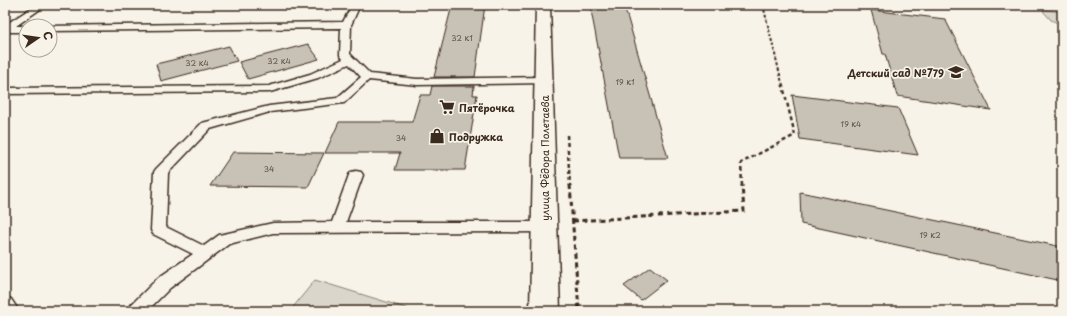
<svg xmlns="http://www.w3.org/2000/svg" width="1067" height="316" viewBox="0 0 1067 316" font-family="'Playpen Sans',sans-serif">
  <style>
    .green { fill: #dbd6cb; stroke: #8b8074 }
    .building { fill: #c8c1b6; stroke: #3b2a1e }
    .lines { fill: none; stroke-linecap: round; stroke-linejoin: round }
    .service-casing { stroke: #3b2a1e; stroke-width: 3 }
    .secondary-casing { stroke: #3b2a1e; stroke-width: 3 }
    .path-far2 { stroke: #3b2a1e; stroke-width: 2; stroke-dasharray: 3 2; stroke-linecap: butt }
    .path-far1 { stroke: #3b2a1e; stroke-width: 2.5; stroke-dasharray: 4 3; stroke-linecap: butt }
    .path { stroke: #3b2a1e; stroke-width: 3; stroke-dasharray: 5 3.5; stroke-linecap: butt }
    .service { fill: #f7f3e8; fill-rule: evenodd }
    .secondary { fill: #f7f3e8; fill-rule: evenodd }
    .labels { text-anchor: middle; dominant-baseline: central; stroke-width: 3.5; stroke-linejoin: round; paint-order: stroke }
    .number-label { font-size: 8px; fill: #5e5044 }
    .poi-label { font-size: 10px; font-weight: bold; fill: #3b2a1e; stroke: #f7f3e8; text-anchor: start }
    .street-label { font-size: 10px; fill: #3b2a1e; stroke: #f7f3e8 }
  </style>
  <rect width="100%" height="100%" fill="#f7f3e8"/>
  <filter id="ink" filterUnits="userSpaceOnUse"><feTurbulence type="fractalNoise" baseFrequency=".025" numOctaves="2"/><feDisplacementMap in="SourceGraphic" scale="8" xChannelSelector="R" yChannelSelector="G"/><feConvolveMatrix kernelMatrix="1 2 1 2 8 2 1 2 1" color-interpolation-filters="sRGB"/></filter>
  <g filter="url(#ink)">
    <g class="green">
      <path d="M1045 10 1062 12V25L1051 20 1043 11Z"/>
      <path d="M315 280 409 309 407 311H290Z"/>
    </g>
    <g class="building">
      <path d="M452 5H485L475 77H434Z"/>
      <path d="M590 5H624L668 158H619Z"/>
      <path d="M871 10 945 19 991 110 897 96 885 54H883Z"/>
      <path d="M308 44 319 59 248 79 239 62Z"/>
      <path d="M229 46 237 61 161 81 156 64Z"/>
      <path d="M432 86H474L473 95H477L465 170H395L400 153H325L339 122H412L420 95H430Z"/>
      <path d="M792 95 898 108 918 155 800 139Z"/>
      <path d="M233 152 324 153 308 187 210 186Z"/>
      <path d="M800 192 1062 247V281L801 224Z"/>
      <path d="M650 267 667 280 641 300 624 286Z"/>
    </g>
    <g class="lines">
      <defs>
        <g id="service">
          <path d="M36 5H46L16 26H26V32H5V25Z"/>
          <path d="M352 5H360L351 25 350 54 370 74 417 79 543 77 548 80 543 83 417 85 369 80 344 103 270 112 210 129 168 173 166 227 204 246 219 235 273 223 332 222 349 175 351 172 356 171 361 172 363 175 346 222H544L549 223 551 227 549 231 544 232 273 233 229 244 170 288 147 311H127L130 306 158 278 193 254 153 234 151 230 154 172 156 169 202 123 269 106 337 98 361 77 349 64 318 78 270 92 5 94V88L269 86 310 74 343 59 340 55 341 28 50 31V26H47L343 22Z"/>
          <path d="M5 297 11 299 19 311H5Z"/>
        </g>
        <path id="secondary" d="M536 5H550L560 311H530Z"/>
      </defs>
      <use href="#service" class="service-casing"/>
      <use href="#secondary" class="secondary-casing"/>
      <path class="path-far2" d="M763 5 782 83"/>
      <g class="path-far1">
        <path d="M567 135 570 186"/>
        <path d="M742 186 741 163 795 135 782 82"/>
      </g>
      <g class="path">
        <path d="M570 185 579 311"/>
        <path d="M573 221 744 211 742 185"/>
      </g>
      <use href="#service" class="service"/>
      <use href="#secondary" class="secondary"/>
    </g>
  </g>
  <defs>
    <symbol id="school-bare" viewBox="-9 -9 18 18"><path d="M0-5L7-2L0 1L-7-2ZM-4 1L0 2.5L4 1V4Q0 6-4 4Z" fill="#3b2a1e" stroke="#f7f3e8" stroke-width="2.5" paint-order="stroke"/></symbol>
    <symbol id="supermarket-bare" viewBox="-9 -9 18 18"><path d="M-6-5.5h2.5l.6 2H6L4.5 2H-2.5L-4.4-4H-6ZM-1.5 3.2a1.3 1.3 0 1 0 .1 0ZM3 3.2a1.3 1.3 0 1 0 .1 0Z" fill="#3b2a1e" stroke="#f7f3e8" stroke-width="2.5" paint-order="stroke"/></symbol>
    <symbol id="shop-bare" viewBox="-9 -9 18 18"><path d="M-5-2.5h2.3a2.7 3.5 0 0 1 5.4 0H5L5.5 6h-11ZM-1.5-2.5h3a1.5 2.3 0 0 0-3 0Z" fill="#3b2a1e" stroke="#f7f3e8" stroke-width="2.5" paint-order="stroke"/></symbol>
  </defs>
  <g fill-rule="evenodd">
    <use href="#school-bare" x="945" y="61" width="22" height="22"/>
    <use href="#supermarket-bare" x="436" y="96" width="22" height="22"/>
    <use href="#shop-bare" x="426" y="125" width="22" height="22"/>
  </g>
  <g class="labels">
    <g class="number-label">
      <text x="462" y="38">32 к1</text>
      <text x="279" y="61">32 к4</text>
      <text x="197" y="63">32 к4</text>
      <text x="625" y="82">19 к1</text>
      <text x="851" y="124">19 к4</text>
      <text x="401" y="138">34</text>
      <text x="269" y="169">34</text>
      <text x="930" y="235">19 к2</text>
    </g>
    <g class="poi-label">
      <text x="944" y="72" text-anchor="end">Детский сад №779</text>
      <text x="459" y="107">Пятёрочка</text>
      <text x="449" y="136">Подружка</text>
    </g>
    <g class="street-label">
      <text transform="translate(544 158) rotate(-90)">улица Фёдора Полетаева</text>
    </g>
  </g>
  <rect width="1067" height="316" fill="none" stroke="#f7f3e8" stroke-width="20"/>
  <rect x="10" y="10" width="1047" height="296" fill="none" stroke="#3b2a1e" stroke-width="1.5" filter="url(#ink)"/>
  <g transform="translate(38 38) rotate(77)"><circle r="19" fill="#f7f3e8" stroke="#aca397"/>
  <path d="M0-3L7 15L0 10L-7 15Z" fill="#3b2a1e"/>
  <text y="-6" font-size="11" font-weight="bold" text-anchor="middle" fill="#3b2a1e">С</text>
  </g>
</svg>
